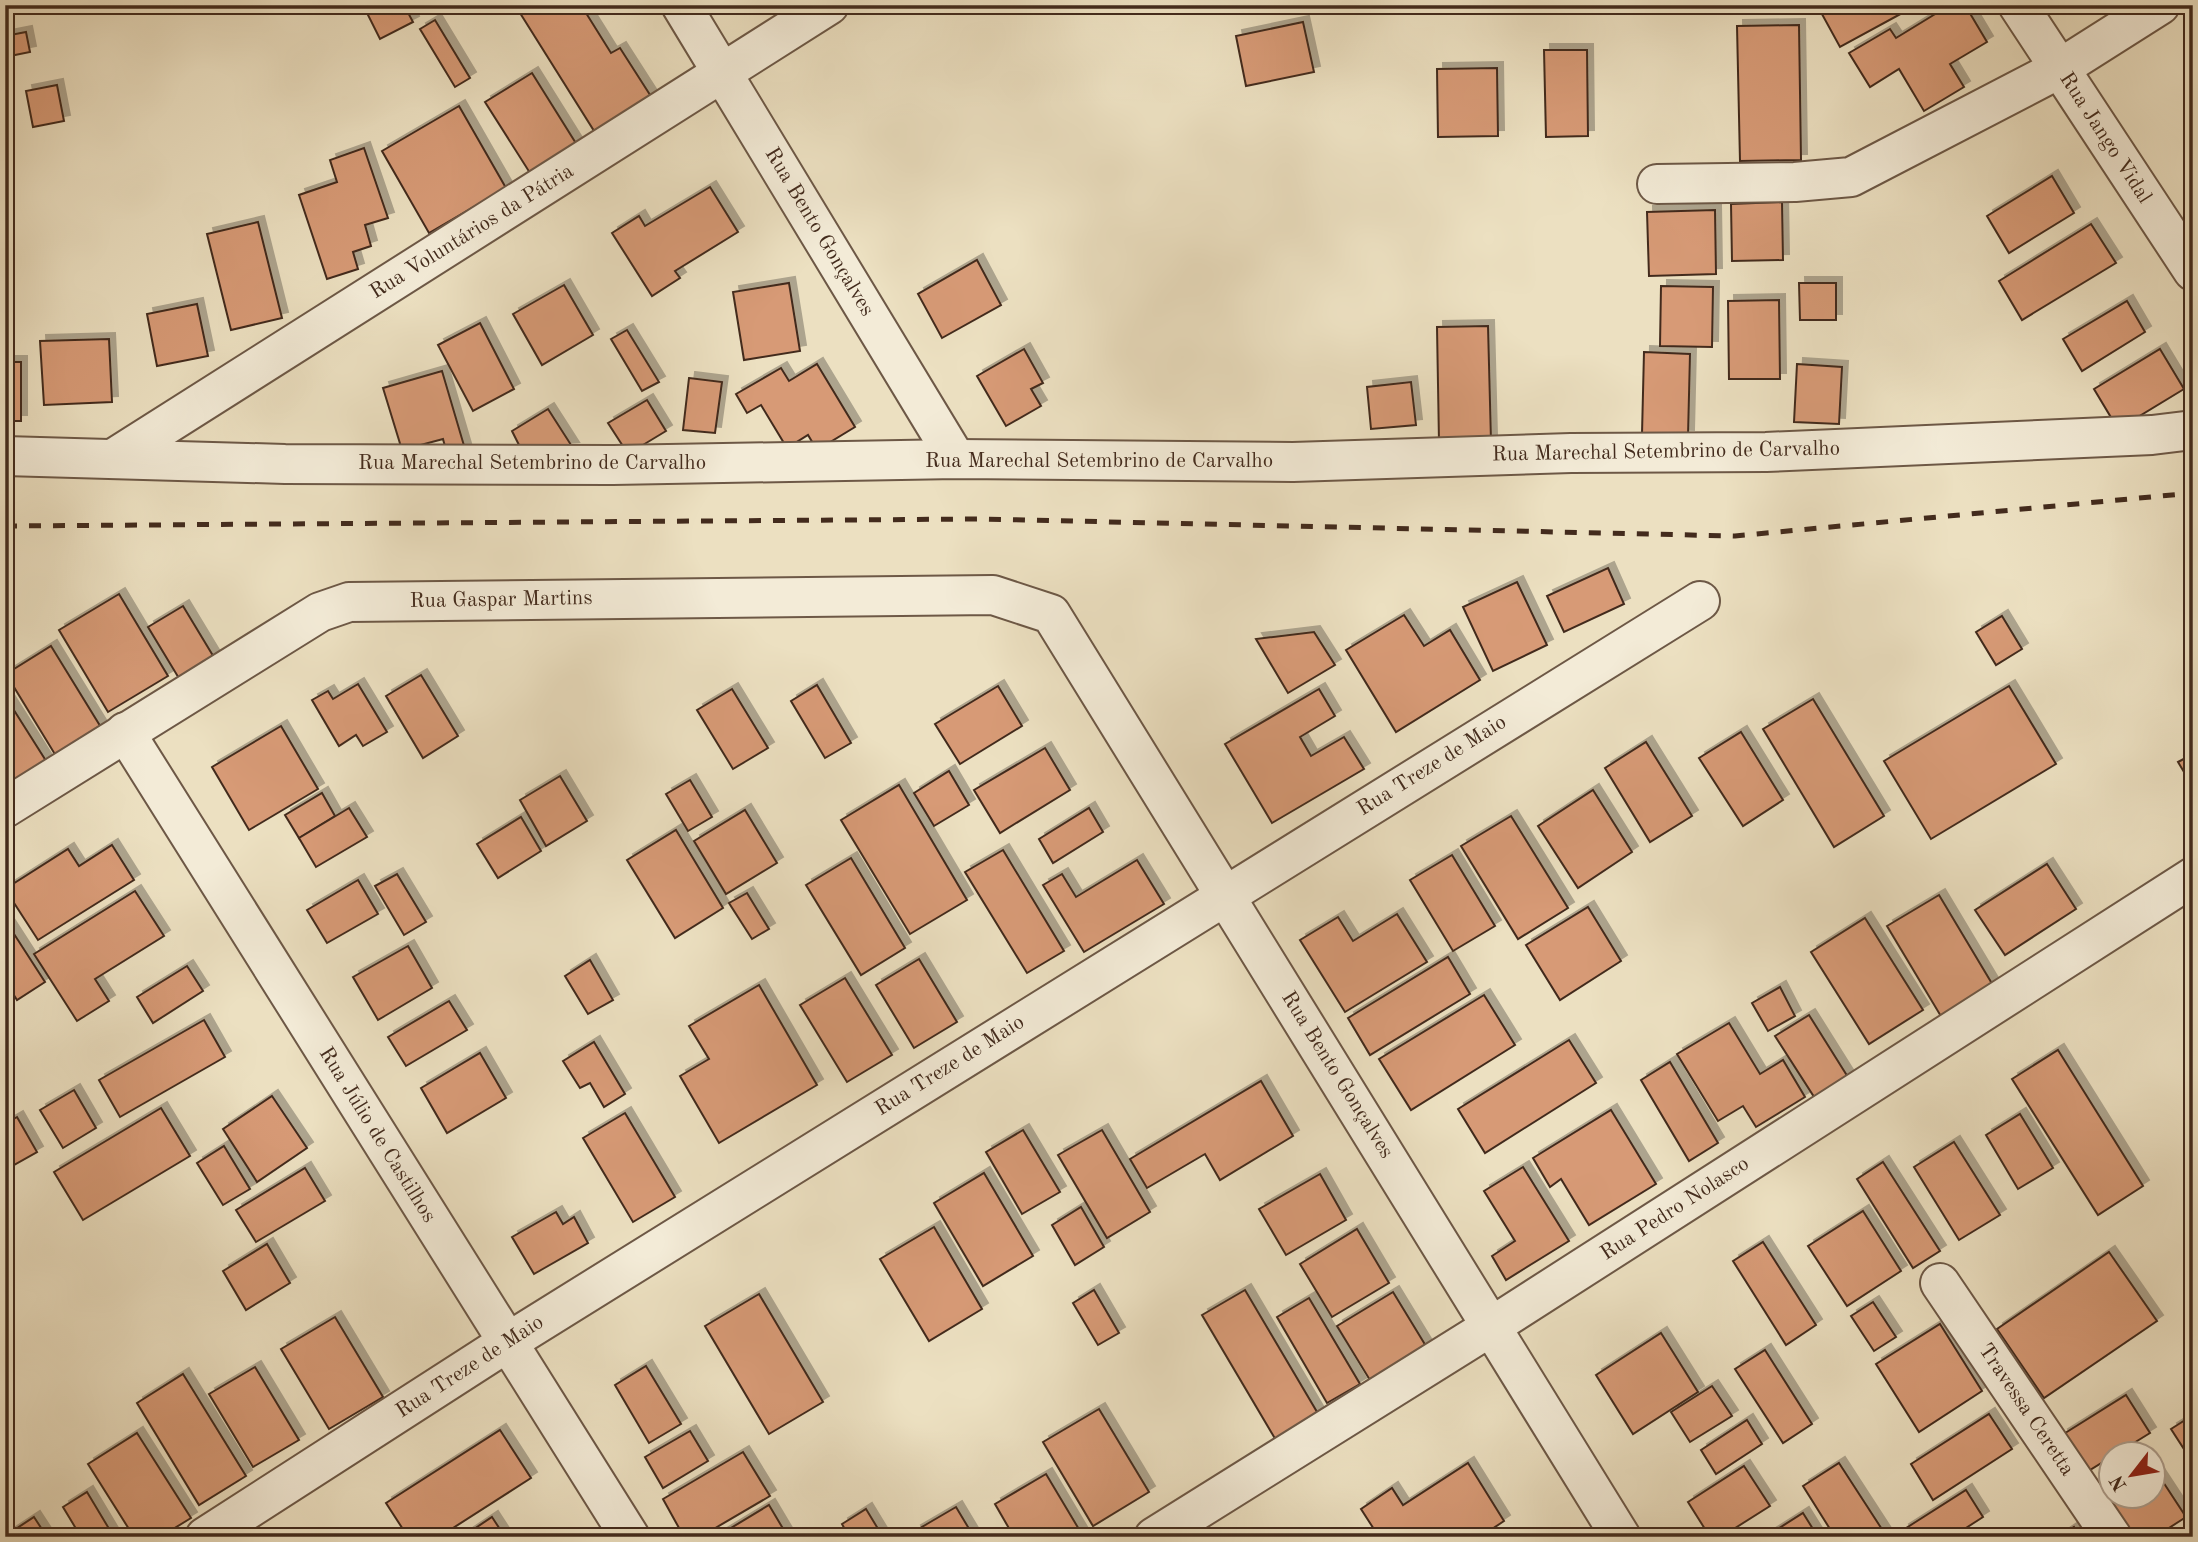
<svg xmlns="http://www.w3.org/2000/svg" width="2198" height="1542" viewBox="0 0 2198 1542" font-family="'Old Standard TT',serif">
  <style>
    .building { fill: #d79a76; stroke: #432b1d; stroke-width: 2; filter: url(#shadow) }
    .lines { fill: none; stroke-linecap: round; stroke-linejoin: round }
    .minor-casing { stroke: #6d5846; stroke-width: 42 }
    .tertiary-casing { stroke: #6d5846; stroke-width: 42 }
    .minor { stroke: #f3ebd7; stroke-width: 38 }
    .tertiary { stroke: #f3ebd7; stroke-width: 38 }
    .rail { stroke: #432b1d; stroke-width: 5; stroke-dasharray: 12 12; stroke-linecap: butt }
    .labels { text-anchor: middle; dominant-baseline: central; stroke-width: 7; stroke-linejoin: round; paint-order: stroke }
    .street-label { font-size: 21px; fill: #432b1d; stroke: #f3ebd7 }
  </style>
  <defs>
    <filter id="shadow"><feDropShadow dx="6" dy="-6" stdDeviation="0" flood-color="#0004"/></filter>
  </defs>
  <rect width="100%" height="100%" fill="#ece0c1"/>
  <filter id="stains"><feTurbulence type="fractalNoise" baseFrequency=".00286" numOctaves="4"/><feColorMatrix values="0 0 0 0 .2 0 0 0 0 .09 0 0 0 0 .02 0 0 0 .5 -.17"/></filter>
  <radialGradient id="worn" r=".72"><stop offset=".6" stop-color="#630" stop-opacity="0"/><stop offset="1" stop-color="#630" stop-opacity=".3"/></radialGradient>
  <g class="building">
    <path d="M363 5H404L413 22 380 39Z"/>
    <path d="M515 5H581L611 53 620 48 652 98 596 134Z"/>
    <path d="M1817 5H1917L1840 47Z"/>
    <path d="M1950 5H1965L1987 42 1950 64 1964 87 1924 111 1899 69 1870 87 1849 53 1890 29 1896 38Z"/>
    <path d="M435 20 470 78 455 87 420 29Z"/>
    <path d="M1303 22 1314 72 1246 86 1236 36Z"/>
    <path d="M1799 25 1801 160 1740 161 1737 26Z"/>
    <path d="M26 32 30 52 5 57V36Z"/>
    <path d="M1544 50H1587L1588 136 1546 137Z"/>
    <path d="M1497 68 1498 136 1438 137 1437 69Z"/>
    <path d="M532 73 577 145 530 173 485 102Z"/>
    <path d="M57 85 64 121 33 127 26 91Z"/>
    <path d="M459 106 506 188 429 233 382 151Z"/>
    <path d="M364 148 388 218 365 225 371 246 353 252 358 269 327 279 299 195 337 182 330 160Z"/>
    <path d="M2052 176 2074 213 2009 253 1987 216Z"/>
    <path d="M710 187 738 232 675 271 680 278 652 296 612 233 639 216 645 226Z"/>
    <path d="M1782 202 1783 260 1732 261 1731 204Z"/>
    <path d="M1715 210 1716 274 1649 276 1647 212Z"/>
    <path d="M258 222 282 318 231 330 207 234Z"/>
    <path d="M2091 224 2116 263 2022 320 1999 281Z"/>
    <path d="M977 260 1001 305 942 338 918 294Z"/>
    <path d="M789 283 800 351 744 360 733 292Z"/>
    <path d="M1799 283H1836V320H1800Z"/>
    <path d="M564 285 593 335 542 365 513 314Z"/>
    <path d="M1661 286 1713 287 1712 347 1660 346Z"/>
    <path d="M1779 300 1780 379H1729L1728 301Z"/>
    <path d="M2127 301 2145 332 2082 371 2063 339Z"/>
    <path d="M197 304 208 356 157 366 147 314Z"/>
    <path d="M480 323 514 389 473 411 438 345Z"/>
    <path d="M1488 326 1491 441 1439 442 1437 327Z"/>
    <path d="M627 330 659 382 642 391 611 339Z"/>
    <path d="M109 339 112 402 44 405 40 341Z"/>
    <path d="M1024 349 1043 383 1031 389 1041 406 1006 426 977 376Z"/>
    <path d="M2160 349 2184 389 2118 429 2094 389Z"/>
    <path d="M1644 352 1690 354 1688 436 1642 434Z"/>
    <rect x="5" y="362" width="16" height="59"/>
    <path d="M817 364 855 427 817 450 808 435 787 448 761 405 747 413 736 394 781 368 789 381Z"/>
    <path d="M1797 364 1842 367 1839 424 1794 422Z"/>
    <path d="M442 371 465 449 447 454 443 439 402 450 383 388Z"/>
    <path d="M689 378 722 382 715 433 683 430Z"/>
    <path d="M1411 382 1416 425 1371 429 1367 387Z"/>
    <path d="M647 400 666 431 628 454 608 423Z"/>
    <path d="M548 409 573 448 522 451 512 431Z"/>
    <path d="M1608 568 1624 604 1564 632 1547 596Z"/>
    <path d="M1517 582 1547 645 1493 671 1463 607Z"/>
    <path d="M119 594 168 676 108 712 59 630Z"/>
    <path d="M183 606 218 664 183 685 148 627Z"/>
    <path d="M1404 615 1424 646 1450 630 1480 680 1396 732 1346 650Z"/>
    <path d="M2002 616 2022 649 1996 665 1976 632Z"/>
    <path d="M1314 632 1335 665 1288 693 1256 639Z"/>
    <path d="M51 646 102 729 56 756 6 674Z"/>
    <path d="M421 675 458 736 423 758 386 696Z"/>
    <path d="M358 684 387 732 363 746 356 735 339 746 312 700 328 691 333 699Z"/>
    <path d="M817 685 851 743 825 758 791 701Z"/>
    <path d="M998 686 1022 726 960 764 935 724Z"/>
    <path d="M2009 686 2056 764 1931 839 1884 761Z"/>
    <path d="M732 689 768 748 733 769 697 710Z"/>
    <path d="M1319 689 1335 716 1300 737 1311 756 1344 737 1364 769 1272 823 1225 744Z"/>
    <path d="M5 696 48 764 5 791Z"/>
    <path d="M1813 699 1884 816 1834 847 1763 729Z"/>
    <path d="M281 726 318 789 249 830 212 767Z"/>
    <path d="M1741 732 1783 800 1743 826 1699 758Z"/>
    <path d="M1646 742 1692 816 1650 842 1605 768Z"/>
    <path d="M1045 748 1070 790 1000 833 974 790Z"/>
    <path d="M2193 754V787L2178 762Z"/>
    <path d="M949 771 969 805 934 826 914 793Z"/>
    <path d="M560 776 587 821 546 846 520 800Z"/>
    <path d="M690 780 712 817 688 831 666 794Z"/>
    <path d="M899 785 967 900 910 934 841 820Z"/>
    <path d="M1593 790 1632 852 1578 888 1538 826Z"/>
    <path d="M322 793 335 816 299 838 285 815Z"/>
    <path d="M349 808 367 837 316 867 299 838Z"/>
    <path d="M1089 808 1103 832 1053 863 1039 839Z"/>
    <path d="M745 810 777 863 726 894 694 841Z"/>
    <path d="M1511 816 1568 908 1518 939 1461 846Z"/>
    <path d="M521 817 541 851 498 878 477 844Z"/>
    <path d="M676 830 723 908 675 938 627 860Z"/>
    <path d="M112 845 134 880 38 940 5 889 68 849 79 866Z"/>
    <path d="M1003 850 1064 951 1027 973 965 872Z"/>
    <path d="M1452 855 1495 926 1453 951 1410 880Z"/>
    <path d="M851 858 905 948 861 975 806 885Z"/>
    <path d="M1137 860 1164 904 1084 952 1043 885 1062 874 1076 897Z"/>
    <path d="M2047 864 2076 909 2005 955 1975 910Z"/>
    <path d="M397 874 426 922 404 935 375 886Z"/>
    <path d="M358 880 378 914 327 943 307 910Z"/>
    <path d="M135 891 164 936 95 979 109 1001 77 1021 34 954Z"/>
    <path d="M747 893 769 929 752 939 729 903Z"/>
    <path d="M1939 895 1994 987 1942 1018 1887 926Z"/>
    <path d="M1588 907 1621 961 1560 1000 1526 945Z"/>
    <path d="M1397 914 1427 962 1345 1012 1300 940 1338 917 1353 941Z"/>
    <path d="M1865 918 1923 1010 1869 1044 1811 952Z"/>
    <path d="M5 920 45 982 17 1000 5 981Z"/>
    <path d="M408 946 432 988 378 1020 353 977Z"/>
    <path d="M1448 957 1470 994 1370 1055 1348 1018Z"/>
    <path d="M919 959 957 1022 914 1048 876 985Z"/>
    <path d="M590 960 613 1000 588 1014 565 976Z"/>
    <path d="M187 966 203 991 153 1023 137 997Z"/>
    <path d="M845 978 892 1055 847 1082 800 1005Z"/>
    <path d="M759 985 817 1085 719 1143 680 1076 709 1059 689 1026Z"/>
    <path d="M1780 987 1795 1016 1768 1031 1752 1003Z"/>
    <path d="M1484 995 1515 1045 1411 1110 1379 1059Z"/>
    <path d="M449 1001 467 1030 406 1066 388 1037Z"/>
    <path d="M1809 1015 1851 1082 1818 1103 1775 1036Z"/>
    <path d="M204 1020 225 1057 120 1117 99 1080Z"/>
    <path d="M1729 1023 1760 1074 1783 1060 1805 1097 1756 1127 1743 1106 1718 1121 1677 1054Z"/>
    <path d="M1569 1040 1596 1083 1485 1153 1458 1109Z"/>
    <path d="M594 1042 625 1094 604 1107 590 1083 580 1088 563 1061Z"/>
    <path d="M2058 1050 2143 1186 2098 1215 2012 1079Z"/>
    <path d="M480 1053 506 1098 447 1133 421 1088Z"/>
    <path d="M1670 1062 1718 1143 1689 1161 1641 1080Z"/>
    <path d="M1261 1081 1293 1136 1220 1180 1205 1154 1147 1188 1130 1159Z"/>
    <path d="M74 1090 96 1128 63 1148 40 1110Z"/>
    <path d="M272 1096 307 1148 257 1182 223 1129Z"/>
    <path d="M161 1108 190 1156 83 1220 54 1172Z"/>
    <path d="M1611 1110 1656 1184 1589 1225 1561 1179 1550 1187 1533 1158Z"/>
    <path d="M625 1113 675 1197 633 1222 583 1138Z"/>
    <path d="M2020 1114 2053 1168 2018 1189 1986 1135Z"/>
    <path d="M17 1117 37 1152 5 1170V1124Z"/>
    <path d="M1023 1130 1060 1192 1022 1214 986 1152Z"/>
    <path d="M1102 1130 1150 1212 1107 1238 1058 1155Z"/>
    <path d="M1954 1142 2000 1215 1959 1240 1914 1167Z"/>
    <path d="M224 1146 250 1189 223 1205 197 1163Z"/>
    <path d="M1883 1162 1940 1251 1913 1268 1857 1179Z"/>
    <path d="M1523 1167 1569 1241 1506 1280 1492 1256 1515 1241 1484 1191Z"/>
    <path d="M305 1168 325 1201 256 1242 236 1210Z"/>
    <path d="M984 1173 1033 1256 983 1286 934 1203Z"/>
    <path d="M1320 1174 1346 1220 1286 1255 1259 1209Z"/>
    <path d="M1081 1207 1104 1247 1075 1265 1052 1225Z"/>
    <path d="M1863 1211 1901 1271 1847 1306 1808 1246Z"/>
    <path d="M556 1212 563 1224 574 1217 588 1243 534 1274 512 1237Z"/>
    <path d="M934 1227 982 1309 929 1341 880 1259Z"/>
    <path d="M1357 1229 1389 1283 1332 1317 1300 1264Z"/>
    <path d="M1763 1242 1816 1325 1786 1345 1733 1261Z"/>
    <path d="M267 1244 290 1283 246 1310 223 1271Z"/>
    <path d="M2109 1252 2157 1321 2044 1398 1997 1329Z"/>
    <path d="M1094 1290 1119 1333 1098 1345 1073 1303Z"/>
    <path d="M1245 1290 1320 1417 1277 1442 1202 1315Z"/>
    <path d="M1393 1292 1432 1356 1376 1390 1337 1326Z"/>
    <path d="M759 1294 823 1402 769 1434 705 1326Z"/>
    <path d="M1309 1298 1360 1384 1327 1403 1277 1317Z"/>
    <path d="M1873 1302 1896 1337 1874 1351 1851 1316Z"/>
    <path d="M335 1317 383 1397 329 1429 281 1349Z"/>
    <path d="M1940 1324 1982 1391 1919 1432 1876 1364Z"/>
    <path d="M1661 1333 1698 1392 1633 1434 1596 1375Z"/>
    <path d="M1765 1350 1812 1424 1783 1443 1735 1369Z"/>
    <path d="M646 1366 681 1424 649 1443 615 1385Z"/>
    <path d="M255 1367 299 1440 253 1467 209 1394Z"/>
    <path d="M183 1374 246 1476 199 1505 137 1403Z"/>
    <path d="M1712 1386 1732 1416 1690 1442 1671 1412Z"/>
    <path d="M2126 1395 2150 1433 2085 1473 2062 1435Z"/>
    <path d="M1099 1409 1149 1492 1093 1526 1043 1442Z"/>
    <path d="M1989 1414 2012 1449 1933 1500 1911 1464Z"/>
    <path d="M2193 1415V1463L2171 1429Z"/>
    <path d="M1747 1420 1762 1444 1716 1474 1701 1450Z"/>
    <path d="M500 1430 531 1478 439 1537H408L386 1503Z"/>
    <path d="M690 1431 708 1461 663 1488 645 1457Z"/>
    <path d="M137 1433 191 1518 160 1537H134L88 1464Z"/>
    <path d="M743 1452 770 1496 700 1537H684L663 1499Z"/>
    <path d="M1468 1463 1504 1521 1480 1537H1379L1361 1509 1392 1488 1403 1505Z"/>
    <path d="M1839 1463 1887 1537H1835L1803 1486Z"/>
    <path d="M2152 1465 2186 1517 2155 1537H2133L2100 1485 2110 1479V1496H2152Z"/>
    <path d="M1744 1466 1770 1506 1721 1537H1710L1688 1502Z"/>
    <path d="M1046 1474 1083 1536 1081 1537H1014L995 1504Z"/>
    <path d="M1966 1490 1983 1517 1952 1537H1907L1903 1530Z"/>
    <path d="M87 1492 114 1537H81L63 1507Z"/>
    <path d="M769 1505 788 1537H716Z"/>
    <path d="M956 1507 974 1537H919L915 1531Z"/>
    <path d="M866 1509 883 1537H849L842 1524Z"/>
    <path d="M1803 1513 1818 1537H1765Z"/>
    <path d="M34 1517 47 1537H5V1536Z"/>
    <path d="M492 1517 505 1537H462Z"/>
    <path d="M2074 1527 2080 1537H2059Z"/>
  </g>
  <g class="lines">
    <defs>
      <g id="minor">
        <path d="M681 5 956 459"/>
        <path d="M1657 184 1795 182 1851 177 2059 69 2160 5"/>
        <path d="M5 456 285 464 613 465 956 459 1293 462 1571 453 1766 452 2152 435 2193 430"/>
        <path d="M114 458 829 5"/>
        <path d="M125 732 630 1537"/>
        <path d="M5 808 320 612 349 602 993 595 1051 614 1621 1537"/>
        <path d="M1940 1283 2112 1537"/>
        <path d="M205 1537 508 1342 1700 601"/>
        <path d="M1154 1537 1492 1326 2193 877"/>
      </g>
      <path id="tertiary" d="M2018 5 2193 271"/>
    </defs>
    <use href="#minor" class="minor-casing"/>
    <use href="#tertiary" class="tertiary-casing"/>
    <use href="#minor" class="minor"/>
    <use href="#tertiary" class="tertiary"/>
    <path class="rail" d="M5 526 981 519 1735 536 2193 493"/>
  </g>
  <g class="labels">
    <g class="street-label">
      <text transform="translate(2105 138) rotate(57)">Rua Jango Vidal</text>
      <text transform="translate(472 232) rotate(-32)">Rua Voluntários da Pátria</text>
      <text transform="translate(819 232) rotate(59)">Rua Bento Gonçalves</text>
      <text transform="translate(1666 452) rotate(-1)">Rua Marechal Setembrino de Carvalho</text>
      <text x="1099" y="461">Rua Marechal Setembrino de Carvalho</text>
      <text x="532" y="463">Rua Marechal Setembrino de Carvalho</text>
      <text transform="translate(501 600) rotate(-1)">Rua Gaspar Martins</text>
      <text transform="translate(1432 766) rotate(-32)">Rua Treze de Maio</text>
      <text transform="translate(950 1066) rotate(-32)">Rua Treze de Maio</text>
      <text transform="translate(1337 1075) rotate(58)">Rua Bento Gonçalves</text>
      <text transform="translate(377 1135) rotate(58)">Rua Júlio de Castilhos</text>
      <text transform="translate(1675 1209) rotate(-33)">Rua Pedro Nolasco</text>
      <text transform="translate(470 1367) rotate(-33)">Rua Treze de Maio</text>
      <text transform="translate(2026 1410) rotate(56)">Travessa Ceretta</text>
    </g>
  </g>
  <rect width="2198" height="1542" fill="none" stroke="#ece0c1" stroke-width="28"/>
  <rect x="7" y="7" width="2184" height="1528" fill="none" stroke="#432b1d" stroke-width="3.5"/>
  <rect x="14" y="14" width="2170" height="1514" fill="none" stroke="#432b1d" stroke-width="2"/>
  <g transform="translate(2132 1475) rotate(239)"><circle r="33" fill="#f3ebd7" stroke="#ad9e8d" stroke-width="2"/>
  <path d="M0-5L12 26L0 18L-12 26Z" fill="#8f2418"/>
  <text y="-10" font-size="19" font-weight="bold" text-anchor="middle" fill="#432b1d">N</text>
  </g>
  <rect width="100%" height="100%" filter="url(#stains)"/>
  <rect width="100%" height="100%" fill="url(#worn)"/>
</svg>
